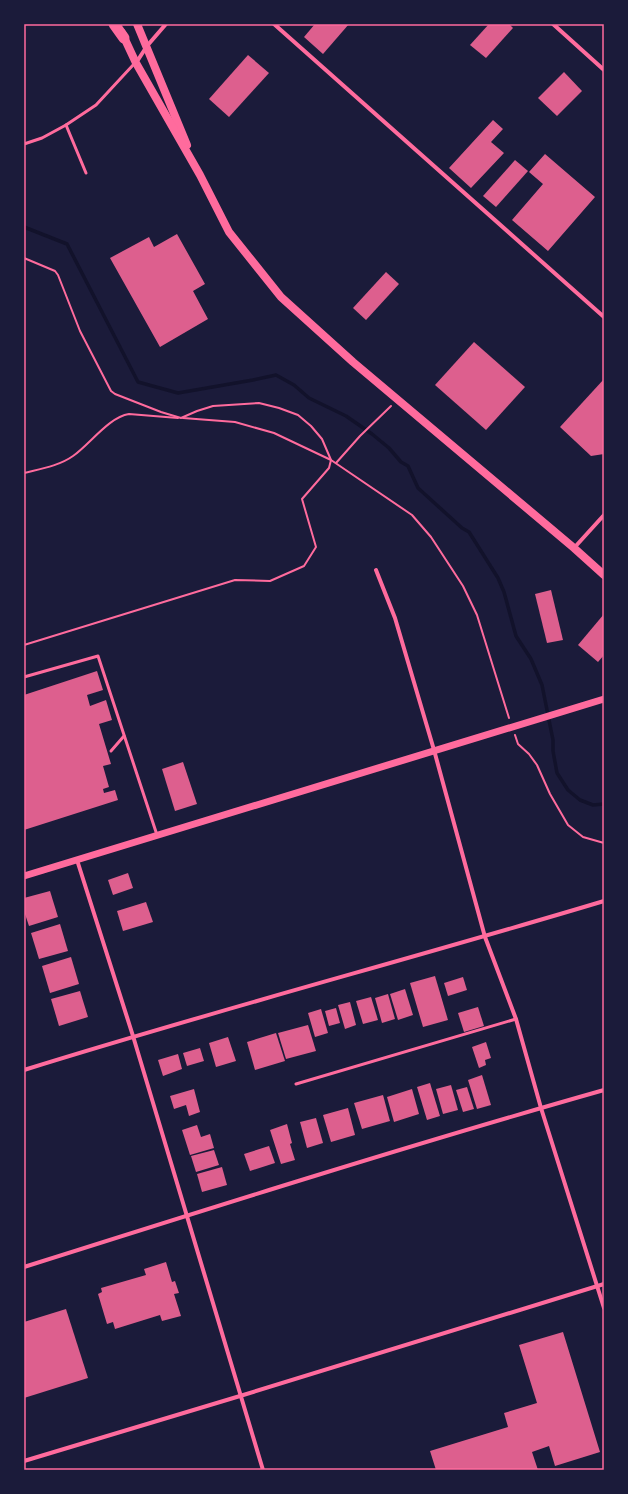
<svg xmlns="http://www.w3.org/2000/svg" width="628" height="1494" viewBox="0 0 628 1494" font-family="'Public Sans',sans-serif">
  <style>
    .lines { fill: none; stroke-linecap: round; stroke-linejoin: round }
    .stream { stroke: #12122b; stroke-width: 3.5 }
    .building { fill: #dd5f8e }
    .path { stroke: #ff6b9d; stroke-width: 2 }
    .service { stroke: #ff6b9d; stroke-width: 3 }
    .minor { stroke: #ff6b9d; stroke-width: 4 }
    .tertiary { stroke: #ff6b9d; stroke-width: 7 }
    .secondary { stroke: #ff6b9d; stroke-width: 8 }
    .trunk { stroke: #ff6b9d; stroke-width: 11 }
    .neatline { fill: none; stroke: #ff6b9d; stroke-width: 1.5 }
  </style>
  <rect width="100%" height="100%" fill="#1b1b3a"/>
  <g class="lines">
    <path class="stream" d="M24 227 67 244 138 382 178 393 253 380 276 375 294 385 309 398 346 416 372 434 389 448 401 462 408 466 418 488 462 528 469 532 498 578 504 592 516 636 531 659 542 685 553 740V751L557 773 568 790 580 800 593 805 604 804"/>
  </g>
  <g class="building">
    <path d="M315 24H349L323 54 304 37Z"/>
    <path d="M489 24H509L513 28 486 58 470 45Z"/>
    <path d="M248 55 269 73 229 117 209 99Z"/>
    <path d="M564 72 582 91 557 116 538 98Z"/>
    <path d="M493 120 503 129 491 142 504 153 471 188 449 168Z"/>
    <path d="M545 154 595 197 548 251 512 220 543 184 529 172Z"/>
    <path d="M515 160 528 171 496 207 483 196Z"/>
    <path d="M177 234 205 284 193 291 208 319 160 347 110 258 149 237 154 247Z"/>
    <path d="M386 272 399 284 366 320 353 308Z"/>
    <path d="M474 342 525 387 486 430 435 385Z"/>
    <path d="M604 379V454L591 456 560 427Z"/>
    <path d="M551 590 563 640 547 643 535 594Z"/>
    <path d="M604 614V655L598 662 578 645Z"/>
    <path d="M97 671 103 690 87 695 90 706 106 700 112 720 99 724 111 764 103 766 109 787 103 789 104 793 115 790 118 800 24 830V695Z"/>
    <path d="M183 762 197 804 175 811 162 769Z"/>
    <path d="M128 873 133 888 113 895 108 880Z"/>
    <path d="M50 891 58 917 29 926 24 911V898Z"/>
    <path d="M146 902 153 922 123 931 117 911Z"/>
    <path d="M60 924 68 951 39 959 31 933Z"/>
    <path d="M71 957 79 984 50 993 42 966Z"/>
    <path d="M435 976 448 1020 423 1027 410 983Z"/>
    <path d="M463 977 467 990 448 996 444 983Z"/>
    <path d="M405 989 413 1015 398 1020 390 994Z"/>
    <path d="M80 991 88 1017 59 1026 51 999Z"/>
    <path d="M388 994 395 1019 382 1023 375 998Z"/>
    <path d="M371 997 378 1020 363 1024 356 1001Z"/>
    <path d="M350 1002 356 1025 345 1029 338 1005Z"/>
    <path d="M478 1007 484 1026 464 1032 458 1013Z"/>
    <path d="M336 1008 340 1023 329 1026 325 1011Z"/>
    <path d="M321 1009 328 1033 315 1037 308 1013Z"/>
    <path d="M308 1025 316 1051 286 1059 278 1033Z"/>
    <path d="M276 1033 285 1061 255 1070 247 1042Z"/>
    <path d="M228 1037 236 1061 216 1067 209 1043Z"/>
    <path d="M486 1042 491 1058 485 1060 486 1065 479 1068 472 1047Z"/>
    <path d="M200 1048 204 1061 187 1066 183 1053Z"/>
    <path d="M178 1054 182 1069 163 1076 158 1060Z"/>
    <path d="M482 1075 491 1105 477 1109 468 1080Z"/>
    <path d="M430 1083 440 1116 427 1120 417 1087Z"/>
    <path d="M451 1085 458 1110 443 1114 436 1089Z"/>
    <path d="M467 1087 474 1109 463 1112 456 1090Z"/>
    <path d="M194 1089 200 1112 189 1116 186 1105 174 1109 170 1096Z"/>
    <path d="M412 1089 419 1114 394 1122 387 1097Z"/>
    <path d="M383 1095 390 1121 362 1129 354 1103Z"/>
    <path d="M348 1108 355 1135 331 1142 323 1115Z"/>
    <path d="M316 1118 323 1143 307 1148 300 1122Z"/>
    <path d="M287 1124 292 1143 290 1144 295 1160 281 1164 270 1130Z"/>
    <path d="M197 1125 201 1137 210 1134 214 1148 190 1155 182 1130Z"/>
    <path d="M269 1146 275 1163 250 1171 244 1154Z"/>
    <path d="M214 1150 219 1165 196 1172 191 1156Z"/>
    <path d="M222 1167 227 1185 202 1192 197 1174Z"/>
    <path d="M166 1262 172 1282 175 1281 179 1293 174 1294 181 1316 162 1321 160 1315 115 1329 113 1322 107 1324 98 1294 102 1292 101 1288 146 1275 144 1269Z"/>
    <path d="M66 1309 88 1378 24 1398V1322Z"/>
    <path d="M563 1332 600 1452 555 1466 549 1446 532 1452 538 1470H436L430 1451 508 1427 504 1413 537 1403 519 1345Z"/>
  </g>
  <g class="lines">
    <g class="path">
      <path d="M24 258 55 271 58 275 80 331 111 391 115 394 161 412 181 418 197 411 213 406 259 403 279 408 298 415 311 426 322 439 331 460 329 468 302 499 316 547 304 566 270 581 235 580 24 645"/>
      <path d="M183 418 235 422 274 433 331 460 412 515 431 537 463 586 477 615 509 718"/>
      <path d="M336 463 360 436 391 406"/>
      <path d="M24 473C40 469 59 466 73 456 90 444 109 417 129 414L178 418"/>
      <path d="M515 735 518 744 529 754 537 765 550 794 568 825 583 837 604 843"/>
    </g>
    <g class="service">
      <path d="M66 125 86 173"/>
      <path d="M24 144 42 138 66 125 96 105 134 64"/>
      <path d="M24 677 98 656 157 835"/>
      <path d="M111 751 124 736"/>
      <path d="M296 1084 516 1019"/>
    </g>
    <g class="minor">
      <path d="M274 24 604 317"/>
      <path d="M553 24 604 70"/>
      <path d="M136 63 147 46 166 24"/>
      <path d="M574 548 604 515"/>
      <path d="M376 570 395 618 434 750 485 937 516 1019 541 1108 604 1308"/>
      <path d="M77 860 133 1036 263 1470"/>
      <path d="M24 1070C216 1010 411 959 604 901"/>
      <path d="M24 1267C217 1206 410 1145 604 1090"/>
      <path d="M24 1461 240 1396 604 1284"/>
    </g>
    <path class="tertiary" d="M24 876 604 699"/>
    <g class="secondary">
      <path d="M137 24 187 145"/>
      <path d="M122 33 136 63 200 175 229 232 281 297 353 362 574 548 604 575"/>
    </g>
    <path class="trunk" d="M114 24 124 38"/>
  </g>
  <rect width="628" height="1494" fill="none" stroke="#1b1b3a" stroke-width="50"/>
  <rect x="25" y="25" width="578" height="1444" class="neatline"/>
</svg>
